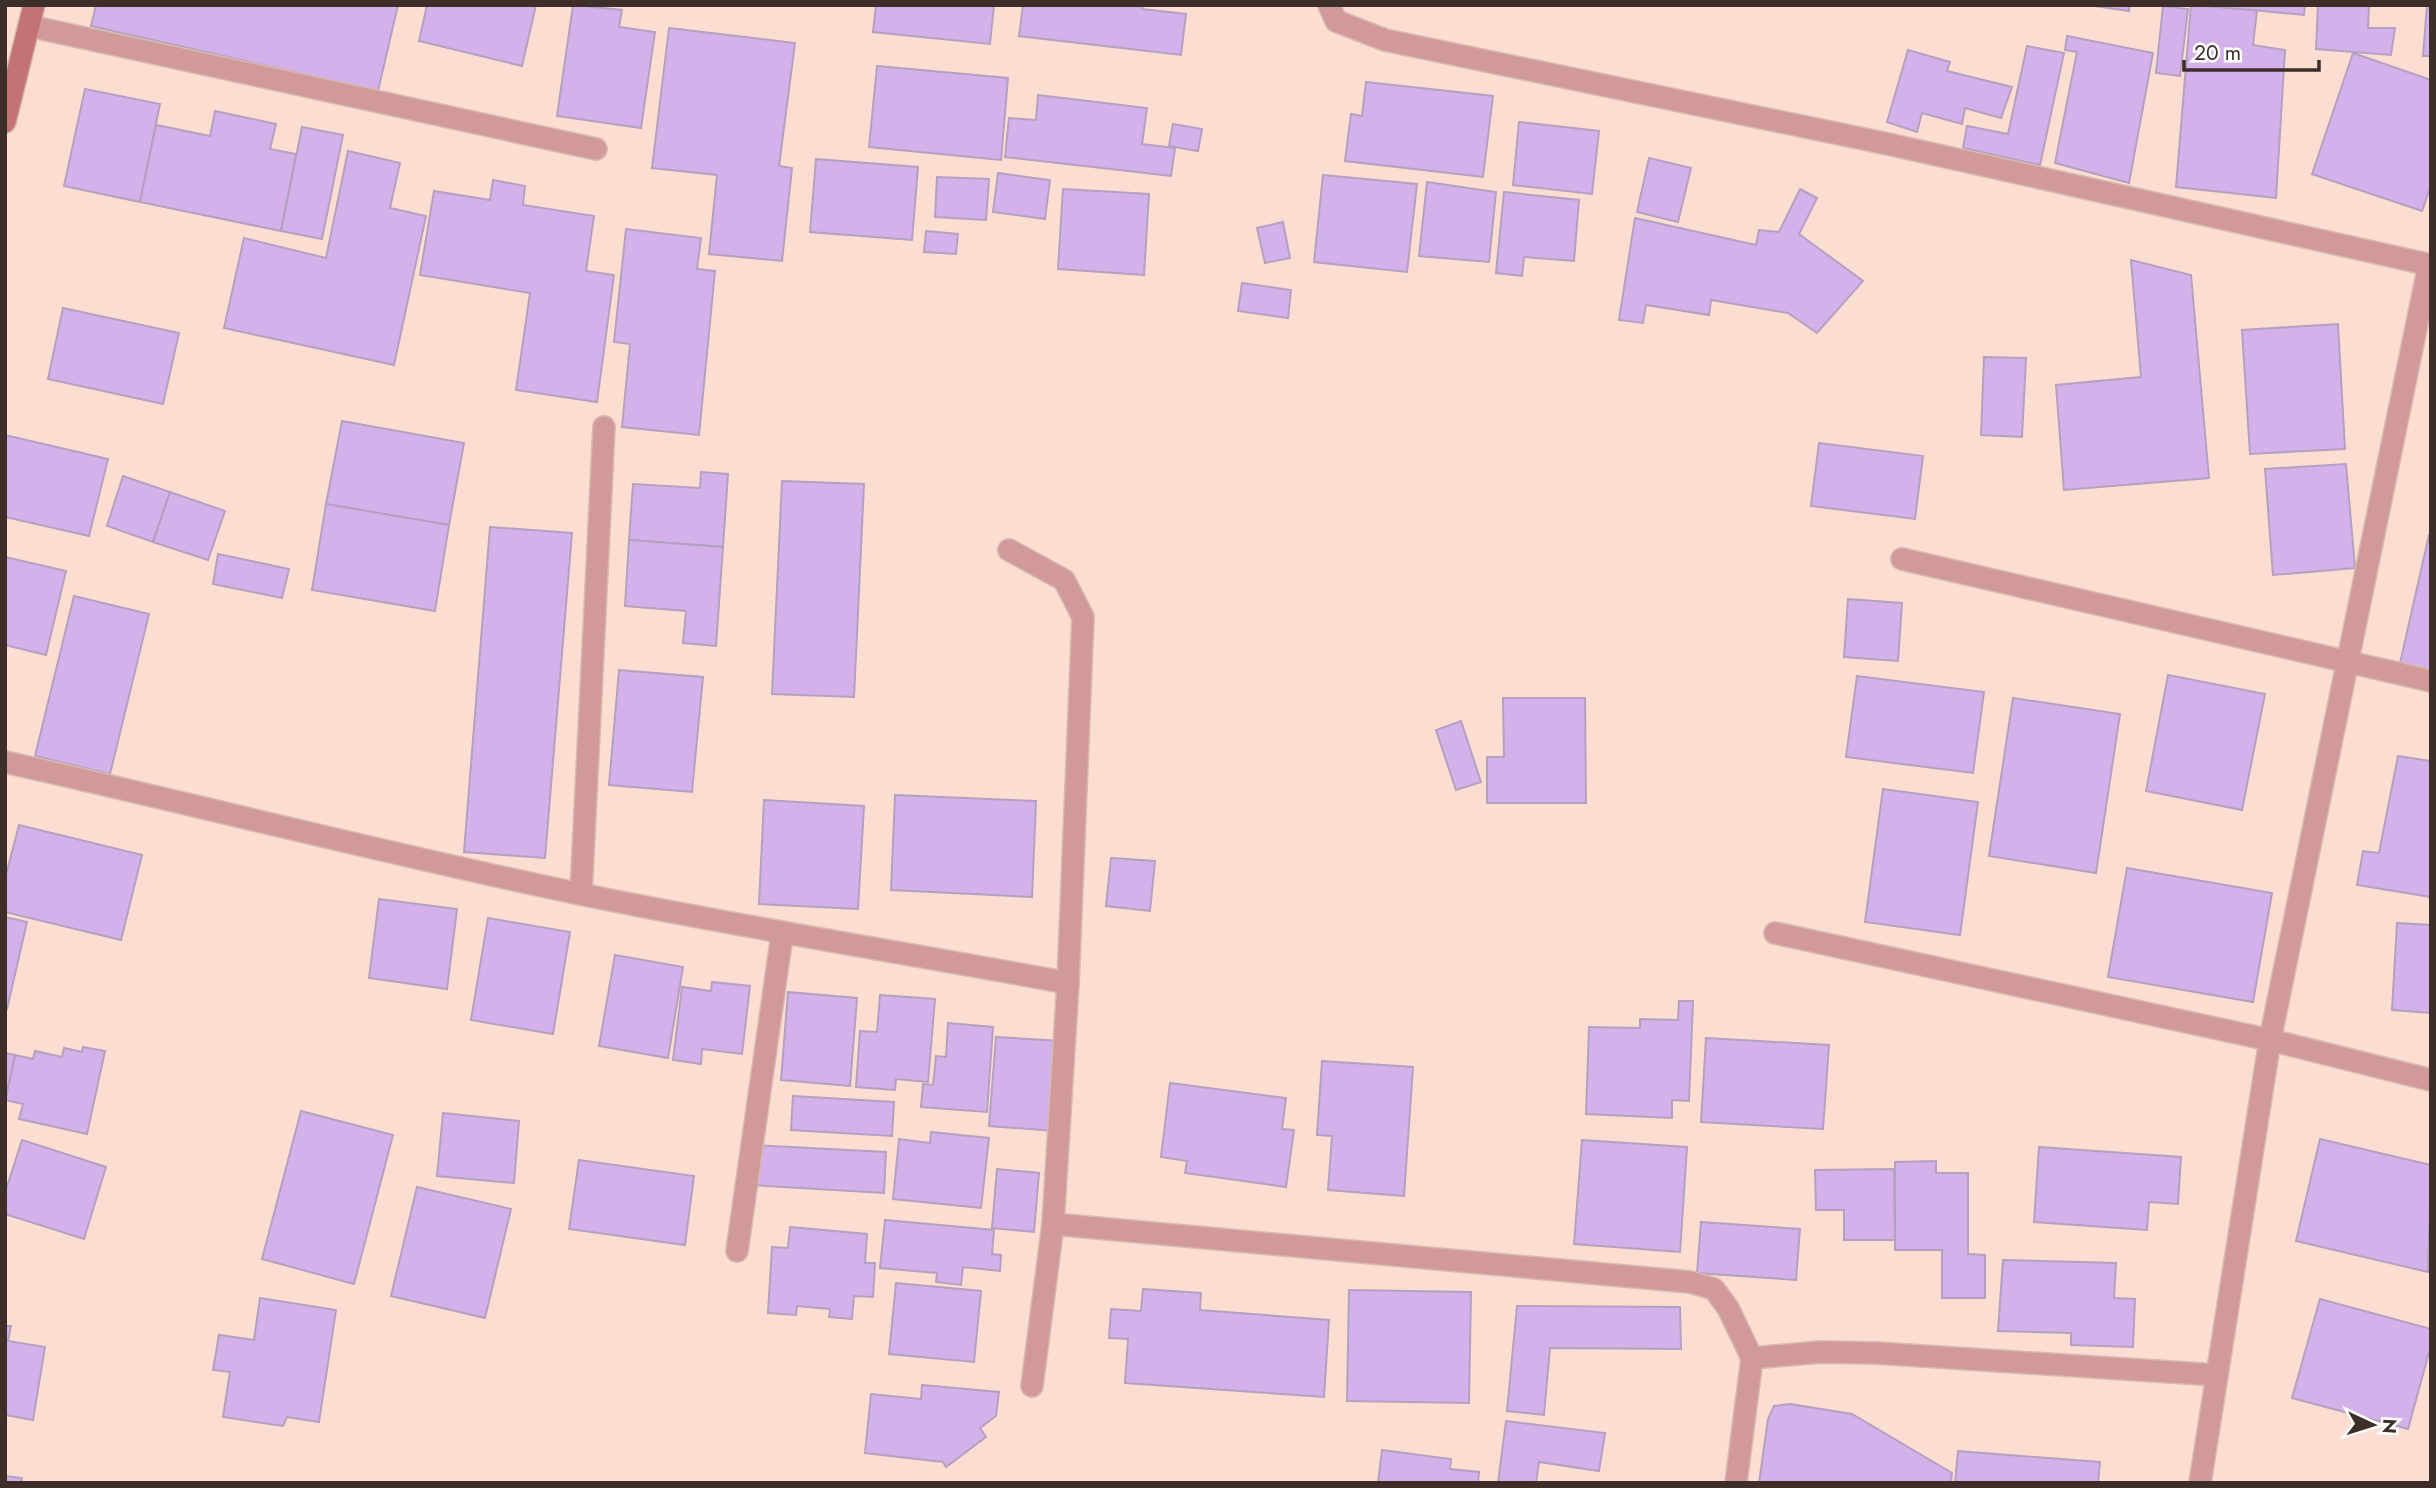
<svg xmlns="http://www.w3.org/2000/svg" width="2436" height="1488" viewBox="0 0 2436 1488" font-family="Jost,sans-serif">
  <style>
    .building { fill: #d5b1ec; stroke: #b4a1c0; stroke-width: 2 }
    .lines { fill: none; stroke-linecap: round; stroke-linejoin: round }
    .street-casing { stroke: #d6baaf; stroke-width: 24 }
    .secondary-casing { stroke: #d6baaf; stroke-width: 24 }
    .street { stroke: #d19a99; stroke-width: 21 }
    .secondary { stroke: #c47374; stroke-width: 21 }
  </style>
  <rect width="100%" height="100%" fill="#fcddd1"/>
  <g class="building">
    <path d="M96 5H398L378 91 91 26Z"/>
    <path d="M427 5H536L522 66 419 41Z"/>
    <path d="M573 5 622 10 619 27 655 32 641 128 557 116Z"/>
    <path d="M876 5H994L990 44 873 32Z"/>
    <path d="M1023 5H1143L1142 9 1186 14 1181 55 1019 36Z"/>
    <path d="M2088 5H2130L2129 11Z"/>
    <path d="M2191 5 2257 10 2253 45 2285 50 2276 198 2176 187Z"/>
    <path d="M2200 5H2305L2304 15Z"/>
    <path d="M2318 5H2369L2368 28H2395L2391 55 2316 49Z"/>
    <path d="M2427 5H2431V56H2423Z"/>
    <path d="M2163 6 2188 9 2180 76 2156 73Z"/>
    <path d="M669 28 795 43 779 166 792 168 782 261 709 254 717 175 652 168Z"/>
    <path d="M2067 36 2153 53 2129 183 2055 163 2077 52 2065 50Z"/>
    <path d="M2027 46 2064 53 2040 165 1963 148 1967 126 2008 134Z"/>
    <path d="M1908 50 1950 62 1947 71 2012 87 2001 118 1965 108 1962 124 1922 113 1917 132 1887 122Z"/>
    <path d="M2353 53 2431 80V185L2422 211 2312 174Z"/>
    <path d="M877 66 1008 78 1001 160 869 147Z"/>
    <path d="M1366 82 1493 96 1483 177 1345 161 1351 114 1362 116Z"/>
    <path d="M85 89 160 104 140 202 64 186Z"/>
    <path d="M1038 95 1147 108 1142 144 1175 148 1171 176 1005 157 1009 118 1036 120Z"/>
    <path d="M215 111 276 124 270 149 296 154 281 231 140 202 156 125 210 136Z"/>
    <path d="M1519 122 1599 131 1592 194 1513 185Z"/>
    <path d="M1173 124 1202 129 1198 151 1169 146Z"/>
    <path d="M302 127 343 135 322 239 281 231Z"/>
    <path d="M348 151 400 163 390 208 426 216 394 365 224 328 244 238 326 258Z"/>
    <path d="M1649 158 1691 168 1678 222 1637 212Z"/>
    <path d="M816 159 918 167 912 240 810 232Z"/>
    <path d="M998 173 1050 180 1045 219 993 212Z"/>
    <path d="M1323 175 1417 184 1407 272 1314 262Z"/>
    <path d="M937 177 989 179 986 220 935 217Z"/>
    <path d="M493 180 525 186 523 205 594 216 586 271 614 275 597 402 516 390 530 293 420 275 434 191 490 200Z"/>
    <path d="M1427 182 1496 192 1489 262 1419 256Z"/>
    <path d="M1063 189 1149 194 1144 275 1058 269Z"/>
    <path d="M1800 189 1817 198 1799 234 1863 281 1817 333 1788 313 1711 300 1709 315 1646 305 1643 323 1619 320 1635 218 1756 245 1759 230 1779 232Z"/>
    <path d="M1504 192 1579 200 1574 261 1524 257 1522 276 1496 273Z"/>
    <path d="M1283 222 1290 258 1265 263 1257 228Z"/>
    <path d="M626 229 701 238 697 269 715 271 699 435 622 427 630 344 614 342Z"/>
    <path d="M926 231 958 234 956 254 924 252Z"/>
    <path d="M2131 260 2191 275 2209 478 2064 490 2056 385 2141 377Z"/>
    <path d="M1242 283 1291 290 1288 318 1238 311Z"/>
    <path d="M63 308 179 333 163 404 48 379Z"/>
    <path d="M2338 324 2345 449 2250 454 2242 330Z"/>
    <path d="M1984 357 2026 358 2022 437 1981 435Z"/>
    <path d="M342 421 464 443 449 525 326 504Z"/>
    <path d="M5 435 108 459 89 536 5 517Z"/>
    <path d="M1819 443 1923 456 1915 519 1811 506Z"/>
    <path d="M2346 464 2355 568 2273 575 2265 469Z"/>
    <path d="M701 472 728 474 723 547 629 540 633 484 700 488Z"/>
    <path d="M123 476 170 492 153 542 107 526Z"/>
    <path d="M782 481 864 484 854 697 772 694Z"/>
    <path d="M170 492 225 511 208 560 153 542Z"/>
    <path d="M326 504 449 525 435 611 312 590Z"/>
    <path d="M490 527 572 533 545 858 464 852Z"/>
    <path d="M2429 535H2431V679L2398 672Z"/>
    <path d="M629 540 723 547 716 646 683 643 686 611 625 606Z"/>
    <path d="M218 554 289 569 282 598 213 584Z"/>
    <path d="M5 557 66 571 46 655 5 645Z"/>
    <path d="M74 596 149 614 110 774 35 756Z"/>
    <path d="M1848 599 1902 603 1898 661 1844 657Z"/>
    <path d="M619 670 703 677 692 792 609 785Z"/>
    <path d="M2168 675 2265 694 2242 810 2146 791Z"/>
    <path d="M1857 676 1984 692 1973 773 1846 757Z"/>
    <path d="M1503 698H1585L1586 803H1487V757H1504Z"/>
    <path d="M2013 698 2120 714 2096 873 1989 856Z"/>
    <path d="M1461 721 1481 782 1456 790 1436 730Z"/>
    <path d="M2398 756 2431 761V897L2357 885 2363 851 2379 853Z"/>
    <path d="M1883 789 1978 802 1960 935 1865 922Z"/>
    <path d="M895 795 1036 801 1032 897 891 890Z"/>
    <path d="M764 800 864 806 858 909 759 904Z"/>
    <path d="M19 825 142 855 121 940 5 912V879Z"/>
    <path d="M1111 858 1155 861 1150 911 1106 906Z"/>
    <path d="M2127 868 2272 893 2253 1002 2108 977Z"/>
    <path d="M379 899 457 909 447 989 369 978Z"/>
    <path d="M5 917 27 922 7 1009H5Z"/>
    <path d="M488 918 570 932 553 1034 471 1020Z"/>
    <path d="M2397 923 2431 925V1013L2392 1010Z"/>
    <path d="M615 955 683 967 668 1058 599 1046Z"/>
    <path d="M712 982 750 986 742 1054 702 1049 701 1064 673 1060 682 987 711 991Z"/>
    <path d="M788 992 857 998 850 1086 781 1080Z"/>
    <path d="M880 995 935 999 928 1082 896 1079 895 1090 856 1087 860 1031 877 1032Z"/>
    <path d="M1679 1001H1693L1689 1101 1672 1100V1118L1586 1114 1589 1027 1640 1028V1019L1678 1020Z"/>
    <path d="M948 1023 993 1027 987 1112 921 1107 923 1084 933 1085 936 1056 946 1057Z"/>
    <path d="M996 1037 1061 1041 1054 1131 989 1126Z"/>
    <path d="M1706 1038 1829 1045 1823 1129 1701 1122Z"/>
    <path d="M83 1047 105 1051 87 1134 19 1119 23 1104 5 1100 15 1055 33 1059 35 1051 62 1057 64 1048 82 1052Z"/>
    <path d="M5 1053 15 1055 5 1101Z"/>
    <path d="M1322 1061 1413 1067 1404 1196 1328 1190 1332 1136 1317 1135Z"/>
    <path d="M1170 1083 1286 1098 1282 1129 1294 1130 1286 1187 1185 1173 1187 1161 1161 1157Z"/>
    <path d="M793 1096 894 1102 892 1136 791 1130Z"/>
    <path d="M301 1111 393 1135 354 1284 262 1259Z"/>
    <path d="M443 1113 519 1121 514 1183 437 1176Z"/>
    <path d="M931 1132 989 1138 981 1208 893 1199 899 1139 930 1143Z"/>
    <path d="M2320 1139 2431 1165 2428 1272 2296 1241Z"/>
    <path d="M22 1140 106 1167 84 1239 5 1214V1193Z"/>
    <path d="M1582 1140 1687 1147 1680 1252 1574 1244Z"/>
    <path d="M752 1145 886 1152 884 1193 750 1185Z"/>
    <path d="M2039 1147 2181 1157 2178 1204 2149 1202 2147 1230 2034 1222Z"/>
    <path d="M579 1160 694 1176 685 1245 569 1229Z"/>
    <path d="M1936 1161V1173H1968V1254L1985 1255V1298H1942V1250H1895V1162Z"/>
    <path d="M997 1169 1039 1173 1034 1232 992 1228Z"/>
    <path d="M1894 1169 1895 1240H1844V1210H1816L1815 1170Z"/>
    <path d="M417 1187 511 1209 485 1318 391 1296Z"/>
    <path d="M885 1220 994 1230 992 1254 1001 1255 1000 1271 963 1267 961 1285 936 1282 937 1273 880 1268Z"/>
    <path d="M1701 1222 1800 1229 1796 1280 1697 1273Z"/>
    <path d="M790 1227 867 1234 865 1263H875L873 1297 854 1296 852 1319 829 1317 830 1309 797 1306 796 1315 768 1313 772 1247 788 1248Z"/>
    <path d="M2003 1260 2116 1263 2114 1298 2135 1299 2133 1347 2071 1345V1333L1998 1331Z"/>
    <path d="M896 1283 981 1291 974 1362 889 1354Z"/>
    <path d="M1143 1289 1201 1293 1200 1310 1329 1320 1324 1397 1125 1383 1128 1339 1109 1338 1111 1309 1141 1311Z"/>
    <path d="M1349 1290 1471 1292 1469 1403 1347 1401Z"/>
    <path d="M260 1298 336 1310 319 1422 287 1417 283 1426 223 1417 230 1372 213 1370 219 1335 254 1340Z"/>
    <path d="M2320 1299 2431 1329V1345L2408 1429 2292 1398Z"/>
    <path d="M1517 1306 1680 1307 1681 1349 1550 1348 1544 1415 1507 1411Z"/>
    <path d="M5 1326H11L8 1341 45 1347 33 1420 5 1415Z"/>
    <path d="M922 1385 999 1392 996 1416 980 1428 986 1437 946 1467 943 1462 865 1453 871 1394 921 1399Z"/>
    <path d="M1790 1404 1852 1414 1952 1473 1951 1483H1759L1768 1419 1774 1406Z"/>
    <path d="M1506 1421 1605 1433 1599 1471 1539 1462 1536 1483H1498Z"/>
    <path d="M1382 1450 1451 1459 1450 1469 1479 1472 1478 1483H1378Z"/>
    <path d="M1958 1451 2100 1462 2098 1483H1955Z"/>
    <path d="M5 1476 22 1478 21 1483H5Z"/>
  </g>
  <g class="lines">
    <defs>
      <g id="street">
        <path d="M1329 5 1336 21 1385 40 1888 144 2431 265"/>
        <path d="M29 26 596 149"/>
        <path d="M1009 550 1064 580 1083 617 1068 983 1053 1224 1032 1386"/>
        <path d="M1902 559 2431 681"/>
        <path d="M5 762C198 805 391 855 585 895 746 928 907 953 1068 983"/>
        <path d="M581 894 604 427"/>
        <path d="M1775 933 2270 1040 2431 1080"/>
        <path d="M1053 1224 1690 1282 1714 1289 1728 1308 1752 1358 1820 1352 1876 1353 2217 1375"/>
        <path d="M737 1251 782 935"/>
        <path d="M1736 1483 1752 1358"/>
        <path d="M2200 1483 2270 1040 2429 265"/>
      </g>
      <path id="secondary" d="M5 122 34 5"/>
    </defs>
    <use href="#street" class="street-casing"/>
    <use href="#secondary" class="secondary-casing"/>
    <use href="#street" class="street"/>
    <use href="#secondary" class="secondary"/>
  </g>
  <rect width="2436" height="1488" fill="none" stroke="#3d2e29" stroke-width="14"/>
  <g transform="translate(2373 1425) rotate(94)" stroke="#ffffff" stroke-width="5" paint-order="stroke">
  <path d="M0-5L12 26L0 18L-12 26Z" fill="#3d2e29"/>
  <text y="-10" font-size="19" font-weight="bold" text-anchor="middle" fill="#3d2e29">N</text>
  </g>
  <path d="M2184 60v10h135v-10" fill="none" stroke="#3d2e29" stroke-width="3.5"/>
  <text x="2194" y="60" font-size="21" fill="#3d2e29" stroke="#ffffff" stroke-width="5" paint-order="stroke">20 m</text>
</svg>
